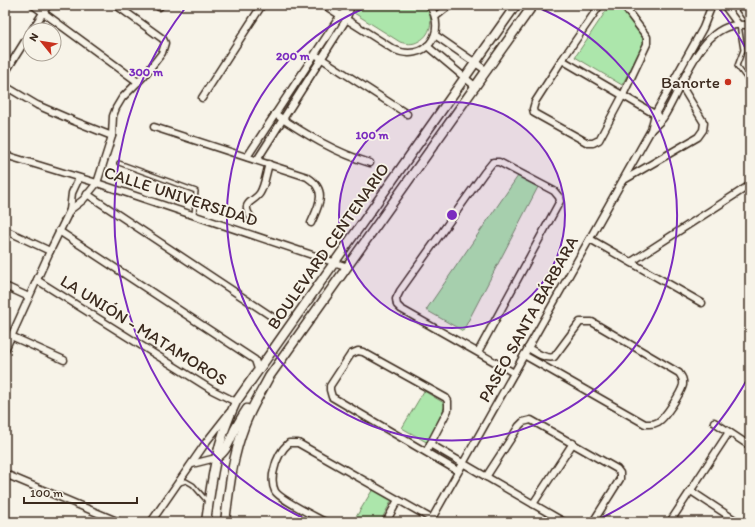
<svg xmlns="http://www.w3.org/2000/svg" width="755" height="527" viewBox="0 0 755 527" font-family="Itim,sans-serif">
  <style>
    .green { fill: #ace6ab; stroke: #748864 }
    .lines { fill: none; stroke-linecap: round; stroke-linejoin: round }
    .service-casing { stroke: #3b2a1e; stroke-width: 6 }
    .minor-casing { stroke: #3b2a1e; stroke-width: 9 }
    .secondary-casing { stroke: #3b2a1e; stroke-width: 11 }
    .primary-casing { stroke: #3b2a1e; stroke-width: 12 }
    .service { stroke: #f7f3e8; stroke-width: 3 }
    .minor { stroke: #f7f3e8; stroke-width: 6 }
    .secondary { stroke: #f7f3e8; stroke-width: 8 }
    .primary { stroke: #f7f3e8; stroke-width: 9 }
    .ring { fill: none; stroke: #7b2cbf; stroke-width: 2 }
    .poi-dot { fill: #c8321e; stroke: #f7f3e8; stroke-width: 1.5 }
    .labels { text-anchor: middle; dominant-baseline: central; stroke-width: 3.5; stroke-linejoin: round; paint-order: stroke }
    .poi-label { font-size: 17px; fill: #3b2a1e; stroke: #f7f3e8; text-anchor: end }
    .street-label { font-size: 17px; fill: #3b2a1e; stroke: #f7f3e8 }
    .centre { fill: #7b2cbf; stroke: #f7f3e8; stroke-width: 2 }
    .ring-label { font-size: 12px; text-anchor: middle; font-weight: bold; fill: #7b2cbf; stroke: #f7f3e8; stroke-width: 3.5; stroke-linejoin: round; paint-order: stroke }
  </style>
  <rect width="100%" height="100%" fill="#f7f3e8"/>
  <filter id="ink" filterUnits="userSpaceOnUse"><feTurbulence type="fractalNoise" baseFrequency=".025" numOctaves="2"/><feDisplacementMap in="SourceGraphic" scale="8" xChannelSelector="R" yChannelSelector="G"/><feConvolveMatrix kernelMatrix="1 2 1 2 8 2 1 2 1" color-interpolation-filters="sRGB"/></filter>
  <g filter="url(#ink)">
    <g class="green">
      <path d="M359 5H424C434 15 433 34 419 41 413 45 406 44 400 42L354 13Z"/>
      <path d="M610 5H619L642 36 644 45 622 85 575 57Z"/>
      <path d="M518 176 538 187 463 331 426 310Z"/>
      <path d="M424 391 444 403 445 406 428 443 402 428Z"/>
      <path d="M373 489 392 500 380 522H353Z"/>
    </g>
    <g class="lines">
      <defs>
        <g id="service">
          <path d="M739 25 743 50 737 66 750 83"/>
          <path d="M119 163 196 191 194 215"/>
          <path d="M180 483 186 481 193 485 207 501"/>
        </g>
        <g id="minor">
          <path d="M33 5 138 82"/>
          <path d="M324 5 393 49C424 64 449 33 429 5"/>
          <path d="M600 5 562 60 535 102 533 109 534 113 588 143H593L599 140 623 95 647 44V37L623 5"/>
          <path d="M724 5 738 24"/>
          <path d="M159 7 161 5"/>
          <path d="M435 17 450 5"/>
          <path d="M32 30 48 5"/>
          <path d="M435 35 487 71"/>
          <path d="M427 46 476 87"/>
          <path d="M319 57 407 114"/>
          <path d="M562 60 658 116"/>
          <path d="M5 73 30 33"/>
          <path d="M5 86 37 105 74 121 112 136"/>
          <path d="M202 98 262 5"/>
          <path d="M275 114C305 134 336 153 370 163"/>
          <path d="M154 127 307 177C328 190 319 205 311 223"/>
          <path d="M652 129C656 125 660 122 663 118 683 88 702 14 750 26"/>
          <path d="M5 155 97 183 348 267"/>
          <path d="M247 157 340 16 351 6"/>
          <path d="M257 160 346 20 351 6"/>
          <path d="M624 180 698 137 703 130 704 123 681 85"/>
          <path d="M87 194 274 318"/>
          <path d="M70 210 83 200 97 183 112 136 113 116 116 108 122 98 144 76 162 53 165 43 163 39 116 5"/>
          <path d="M252 219C239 201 254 203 260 193 265 185 266 173 269 164"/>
          <path d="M5 230 50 251"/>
          <path d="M59 231 255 360 258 369"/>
          <path d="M590 239 702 303"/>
          <path d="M631 262 750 185"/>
          <path d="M37 280 212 390 236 402"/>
          <path d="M5 286 29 297"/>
          <path d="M11 336 64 360"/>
          <path d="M5 350 50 251 70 210 72 193 79 178"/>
          <path d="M478 352 560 201 559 197 554 191 499 162H493L484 173 400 291 396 299 397 305 401 309 514 373"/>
          <path d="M524 355 645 424C650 424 653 425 658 422 665 418 681 393 683 385 684 380 682 377 679 373L592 322H580L554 357C545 359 537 353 528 348"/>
          <path d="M714 422 750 446"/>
          <path d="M430 444 564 522"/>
          <path d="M426 452 448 410V401L446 398 363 352 358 351 351 354 330 386V390L332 397 458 471"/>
          <path d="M192 464 216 458"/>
          <path d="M5 474 119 522"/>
          <path d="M486 477 519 426 523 422 531 420 617 469 620 473V479L593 522"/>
          <path d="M691 491 738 522"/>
          <path d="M533 504 573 443"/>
          <path d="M151 522 207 441 229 413"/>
          <path d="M325 522C316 517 279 499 275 491 272 485 272 476 274 470 276 460 281 450 289 443H298L432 519"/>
          <path d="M386 522 398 500"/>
          <path d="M430 522 651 130 655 114 703 28 712 5"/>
          <path d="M670 522 729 432"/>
        </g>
        <g id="secondary">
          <path d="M216 458C227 451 230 440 235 429 239 422 243 415 247 409"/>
          <path d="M206 522C212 478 216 443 236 402L516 5"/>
          <path d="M225 522C229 490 232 458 244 427 250 410 260 394 269 377L533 5"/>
        </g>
        <path id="primary" d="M741 5 750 18"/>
      </defs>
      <use href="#service" class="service-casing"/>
      <use href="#minor" class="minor-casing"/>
      <use href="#secondary" class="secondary-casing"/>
      <use href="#primary" class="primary-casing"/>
      <use href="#service" class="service"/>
      <use href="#minor" class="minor"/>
      <use href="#secondary" class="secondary"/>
      <use href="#primary" class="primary"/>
    </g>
  </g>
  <circle cx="452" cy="215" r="113" fill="#7b2cbf" fill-opacity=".12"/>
  <g class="ring">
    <circle cx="452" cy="215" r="113"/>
    <path d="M534 6A225 225 0 1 1 370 6"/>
    <path d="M749 376A338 338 0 0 1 595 521M309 521A338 338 0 0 1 186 7M718 7A338 338 0 0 1 749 54"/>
  </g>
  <circle class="poi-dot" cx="728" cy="82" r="4"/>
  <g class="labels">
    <g class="poi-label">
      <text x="720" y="82">Banorte</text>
    </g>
    <g class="street-label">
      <text transform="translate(181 196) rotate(18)">CALLE UNIVERSIDAD</text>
      <text transform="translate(328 246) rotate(-55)">BOULEVARD CENTENARIO</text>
      <text transform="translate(528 319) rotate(-61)">PASEO SANTA BÁRBARA</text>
      <text transform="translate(144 330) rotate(32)">LA UNIÓN - MATAMOROS</text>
    </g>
  </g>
  <circle cx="452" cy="215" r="6" class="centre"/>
  <g class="ring-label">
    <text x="293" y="60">200 m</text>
    <text x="146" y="76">300 m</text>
    <text x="372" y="139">100 m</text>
  </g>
  <rect width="755" height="527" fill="none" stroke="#f7f3e8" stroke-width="20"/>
  <rect x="10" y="10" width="735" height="507" fill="none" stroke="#3b2a1e" stroke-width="1.5" filter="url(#ink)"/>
  <g transform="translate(42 42) rotate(300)"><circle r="19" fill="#f7f3e8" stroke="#aca397"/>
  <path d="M0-3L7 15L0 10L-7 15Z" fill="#c8321e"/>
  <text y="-6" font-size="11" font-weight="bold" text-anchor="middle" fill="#3b2a1e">N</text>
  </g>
  <path d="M24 497v6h113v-6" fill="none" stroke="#3b2a1e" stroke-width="2"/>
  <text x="30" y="497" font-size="12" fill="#3b2a1e" stroke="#f7f3e8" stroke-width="3" paint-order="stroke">100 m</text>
</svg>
